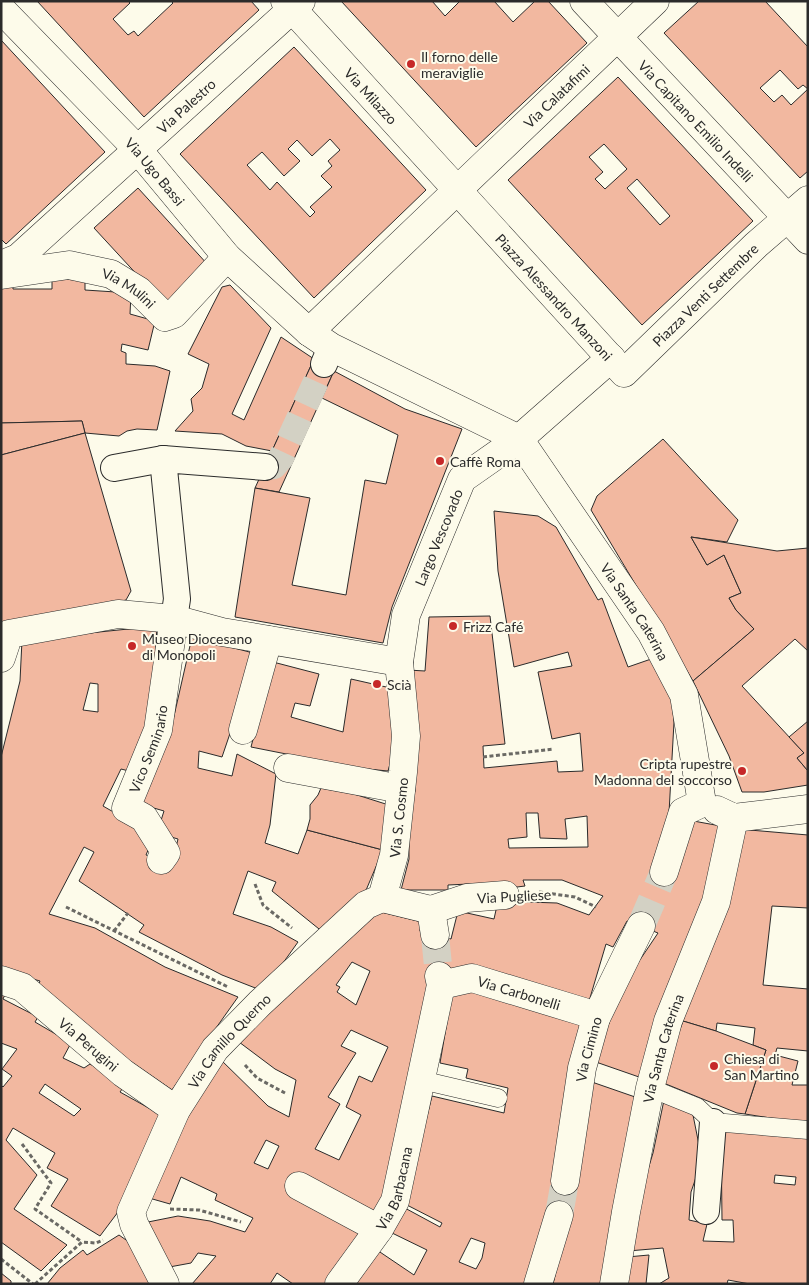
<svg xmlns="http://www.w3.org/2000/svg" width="809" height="1285" viewBox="0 0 809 1285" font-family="Lato,sans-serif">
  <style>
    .building { fill: #f2b8a0; stroke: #2b2b2b; fill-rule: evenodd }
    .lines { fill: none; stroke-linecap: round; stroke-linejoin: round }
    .pedestrian-tunnel { stroke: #d3d1c4; stroke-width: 26; stroke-dasharray: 26 13; stroke-linecap: butt }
    .minor-tunnel { stroke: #d3d1c4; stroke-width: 28; stroke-dasharray: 28 14; stroke-linecap: butt }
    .service-casing { stroke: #2b2b2b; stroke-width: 19 }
    .pedestrian-casing { stroke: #2b2b2b; stroke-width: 28 }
    .minor-casing { stroke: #2b2b2b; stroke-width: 29 }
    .path { stroke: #6a6964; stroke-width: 3; stroke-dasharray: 4 2.5; stroke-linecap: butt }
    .service { stroke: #fdfbea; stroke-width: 18 }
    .pedestrian { stroke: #fdfbea; stroke-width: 26 }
    .minor { stroke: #fdfbea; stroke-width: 28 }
    .poi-dot { fill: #c62828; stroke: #fdfbea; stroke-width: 2 }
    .labels { text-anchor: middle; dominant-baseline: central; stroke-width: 4; stroke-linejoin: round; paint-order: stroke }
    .poi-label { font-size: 14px; fill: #2b2b2b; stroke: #fdfbea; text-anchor: start }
    .street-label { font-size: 14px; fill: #2b2b2b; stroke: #fdfbea }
  </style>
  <rect width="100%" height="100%" fill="#fdfbea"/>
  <g class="building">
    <path d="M37 1H128L130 3 113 19 128 35 134 31 138 36 173 3 171 1H251L259 10 144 117Z"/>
    <path d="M341 1H432L445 16 460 1H494L513 22 535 1H548L587 43 476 147Z"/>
    <path d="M699 1H765L808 47V171L800 178 664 33ZM780 70 798 89 803 85 808 89 791 105 782 95 774 102 760 88Z"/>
    <path d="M1 40 105 152 6 244 1 239Z"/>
    <path d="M294 47 426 190 314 298 180 154ZM330 139 340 150 328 161 332 166 321 176 332 187 310 207 315 212 310 217 277 182 270 190 247 165 262 152 284 176 300 161 288 149 297 140 312 156Z"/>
    <path d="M618 77 753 221 642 325 508 180ZM604 144 627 169 605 189 595 179 603 172 589 157ZM637 179 670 216 660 225 627 188Z"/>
    <path d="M138 188 209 266 166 306 94 228Z"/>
    <path d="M52 279 85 280V290L131 293 130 314 155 321 148 350 122 344 121 351 126 353V364L155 366 170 371 157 430 137 429 127 431 119 436 85 433 82 421 1 423V284L13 283V289H52Z"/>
    <path d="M230 285 271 328 232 414 244 420 281 337 314 359 272 451 246 446 222 434 175 431 193 411 191 399 202 388 209 364 188 354 222 287Z"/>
    <path d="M314 359 334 371 279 492 255 488Z"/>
    <path d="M334 371 405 409 462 429 392 607 383 643 235 617 255 488 310 498 292 585 346 595 365 480 386 484 398 435 322 398Z"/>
    <path d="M82 421 85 433 1 455V423Z"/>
    <path d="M85 433 131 591 126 600 1 627V455Z"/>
    <path d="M663 439 738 520 727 542 691 537 707 565 724 555 741 593 729 598 736 610 754 629 693 681 591 510 597 496Z"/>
    <path d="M494 511 538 516 556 527 598 600 602 598 628 667 654 658 672 698 674 722 669 813 688 820 726 827 711 892 639 1077 593 1061 619 991 658 933 627 921 613 947 606 944 587 1008 457 971 390 1187 368 1229 329 1284H293L277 1273 270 1284H192L216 1256 198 1253 191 1263 164 1268 148 1222 178 1216 210 1221 245 1232 253 1218 215 1200 217 1194 181 1177 170 1204 142 1196 219 1058 268 1106 289 1117 296 1080 275 1069 239 1042 369 909 422 922 420 931 451 939 458 911 494 919 498 901 557 903 589 915 603 896 562 880H523L525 886 509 888 469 884 448 885V890H401L409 859 408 670 425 671 429 617 490 616 505 744 483 746 484 768 557 761 558 772 583 771 580 733 552 739 538 672 572 666 568 652 514 667 498 571ZM526 813H538L540 838 567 839 565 819 587 816 588 847 509 848 508 839 527 837ZM352 962 370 971 356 1005 337 992 340 987 336 985ZM351 1030 388 1047 372 1082 359 1076 346 1107 361 1115 339 1160 315 1149 340 1104 328 1097 356 1053 341 1046ZM266 1140 279 1146 268 1169 254 1163Z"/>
    <path d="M691 537 777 551 808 548V651L795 639 742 686 804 753 797 758 808 771V785L764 792H742L729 756 693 681 754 629 736 610 729 598 741 593 724 555 707 565Z"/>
    <path d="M157 626 151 727 129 771 121 769 103 806 129 821 151 843 146 855 172 864 178 839 157 833 164 811 140 804 174 716 192 637 257 654 222 757 199 751 198 768 232 776 237 754 276 774 270 825 265 843 298 854 307 830 383 850 364 895 324 933 272 891 276 882 248 871 233 914 271 927 298 942 263 991 222 975 139 932 144 925 79 881 94 852 84 847 49 914 95 928 165 967 238 997 172 1090 95 1037 38 986 40 981 1 970V757L20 681 22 640ZM90 683 98 684V712L83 710Z"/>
    <path d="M273 662 319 674 310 706 295 703 291 717 343 732 351 679 395 689 398 736 388 771 357 768 251 747Z"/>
    <path d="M808 721V771L797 758 804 753 789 737Z"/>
    <path d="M321 788 354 794 392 806 383 850 307 830 310 819V805L318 795Z"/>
    <path d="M738 829 808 835V908L772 906 763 985 808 989V1051L777 1048 775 1055 798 1061 792 1085H808V1121L783 1120 745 1114 766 1050 753 1045 755 1028 717 1023 716 1031 683 1021Z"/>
    <path d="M453 987 581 1021 589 1081 638 1098 605 1284H553L569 1217 524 1284H353L374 1248 414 1275 427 1250 390 1232 403 1207 440 1227 442 1223 405 1204 432 1096 504 1113 508 1088 466 1078 468 1069 440 1063ZM471 1238 485 1243 482 1258 476 1269 459 1262Z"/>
    <path d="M1 988 7 990 3 999 38 1017 35 1022 71 1043 63 1058 84 1068 90 1064 125 1085 120 1092 163 1116 124 1204 100 1236 51 1206 68 1179 47 1168 55 1153 13 1128 6 1140 37 1175 14 1209 67 1245 41 1271 1 1242V1085L3 1087 12 1076 2 1069 17 1049 1 1043ZM45 1084 81 1109 74 1116 39 1093Z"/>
    <path d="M683 1021 716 1031 766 1050 745 1114 737 1113 661 1082Z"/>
    <path d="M664 1100 692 1110 702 1160 691 1192 689 1220 707 1224 703 1241 734 1242 733 1220H722L721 1130 808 1135V1284H750L728 1280 727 1284H659L669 1278 663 1248 628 1251 635 1212 653 1153ZM775 1175 796 1177 795 1185 774 1183Z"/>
    <path d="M119 1235 136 1247 158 1284H47L60 1268 83 1250 87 1255Z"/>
    <path d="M649 1255 646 1284H625L627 1257Z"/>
    <path d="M1 1273 11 1281V1284H1Z"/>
  </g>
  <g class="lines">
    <path class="pedestrian-tunnel" d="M265 467 274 466 281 458 324 364"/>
    <g class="minor-tunnel">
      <path d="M641 926 664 872"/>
      <path d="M435 935 439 976"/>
      <path d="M559 1215 565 1181"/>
    </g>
    <defs>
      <g id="service">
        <path d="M421 1080 498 1098"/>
        <path d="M650 1088 697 1107 713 1122 808 1130"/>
      </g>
      <g id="pedestrian">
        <path d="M324 364 331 347"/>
        <path d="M114 468 163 459"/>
        <path d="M174 619 177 599 163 459 265 467"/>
        <path d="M706 1211 713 1122"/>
      </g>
      <g id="minor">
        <path id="s1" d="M285 1 624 373 756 245 808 200"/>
        <path id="s2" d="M584 1 808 240"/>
        <path id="s3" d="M1 9 138 150 227 257 309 332 331 347 519 439"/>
        <path id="s4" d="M1 265 18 258 301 1"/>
        <path id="s5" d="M1 275 69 265 111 274 139 291 165 317 174 314 227 257"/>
        <path id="s6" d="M309 332 655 1"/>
        <path id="s7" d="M519 439 651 632 684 695 702 803"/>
        <path d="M1 658 9 634 118 614 174 619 222 632 399 662"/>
        <path d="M243 730 268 640"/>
        <path d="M288 768 401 789"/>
        <path d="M717 810 734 818 808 809"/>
        <path id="s8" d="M161 860 166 853 144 818 126 808 158 730 174 619"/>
        <path d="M664 872 683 812 702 803"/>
        <path d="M431 910 467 898 505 895"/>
        <path id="s9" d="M435 935 431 910 382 898 394 855 403 772 406 736 399 662 406 615 462 479 519 439 611 358"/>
        <path id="s10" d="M1 980 22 987 123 1073 176 1110"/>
        <path id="s11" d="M441 985 472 978 584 1012 596 1018"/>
        <path id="s12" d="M565 1181 582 1068 596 1018 641 926"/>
        <path d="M299 1186 379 1229"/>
        <path id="s13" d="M165 1284 134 1224 131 1212 176 1110 215 1049 260 1003 366 905 382 898"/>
        <path id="s14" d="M339 1284 379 1229 395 1201 441 985 439 976"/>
        <path d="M538 1284 559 1215"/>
        <path id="s15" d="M614 1284 626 1212 650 1088 668 1021 716 902 734 818"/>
      </g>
    </defs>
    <use href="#service" class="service-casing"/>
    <use href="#pedestrian" class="pedestrian-casing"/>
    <use href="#minor" class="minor-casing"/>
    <g class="path">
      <path d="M483 757 554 749"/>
      <path d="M255 884 263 905 292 928"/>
      <path d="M539 892 575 897 596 907"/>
      <path d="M66 907 228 987"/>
      <path d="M114 931 128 913"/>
      <path d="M245 1065 257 1078 285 1093"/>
      <path d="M22 1144 51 1183 35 1209 82 1242"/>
      <path d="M170 1209 199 1210 241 1222"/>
      <path d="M1 1259 33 1284"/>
      <path d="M35 1284 82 1242 96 1243 103 1240"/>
    </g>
    <use href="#service" class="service"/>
    <use href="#pedestrian" class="pedestrian"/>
    <use href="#minor" class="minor"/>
  </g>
  <g class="poi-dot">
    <circle cx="411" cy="64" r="5"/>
    <circle cx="440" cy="461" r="5"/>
    <circle cx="453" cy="626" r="5"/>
    <circle cx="132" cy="646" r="5"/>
    <circle cx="377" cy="684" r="5"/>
    <circle cx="742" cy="771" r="5"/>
    <circle cx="714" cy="1066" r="5"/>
  </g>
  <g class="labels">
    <g class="poi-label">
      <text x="421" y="56">Il forno delle<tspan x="421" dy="16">meraviglie</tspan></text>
      <text x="450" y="461">Caffè Roma</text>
      <text x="463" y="626">Frizz Café</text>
      <text x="142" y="638">Museo Diocesano<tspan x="142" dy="16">di Monopoli</tspan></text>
      <text x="387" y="684">Scià</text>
      <text x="732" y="763" text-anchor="end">Cripta rupestre<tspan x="732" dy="16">Madonna del soccorso</tspan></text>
      <text x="724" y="1058">Chiesa di<tspan x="724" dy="16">San Martino</tspan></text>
    </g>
    <g class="street-label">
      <text stroke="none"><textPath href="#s1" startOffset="128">Via Milazzo</textPath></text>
      <text stroke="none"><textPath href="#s6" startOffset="342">Via Calatafimi</textPath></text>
      <text stroke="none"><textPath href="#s4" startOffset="245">Via Palestro</textPath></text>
      <text stroke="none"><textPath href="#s2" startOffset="164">Via Capitano Emilio Indelli</textPath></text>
      <text stroke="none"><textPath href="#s3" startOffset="224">Via Ugo Bassi</textPath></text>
      <text stroke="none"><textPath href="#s5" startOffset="134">Via Mulini</textPath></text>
      <text stroke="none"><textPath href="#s1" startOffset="616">Piazza Venti Settembre</textPath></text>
      <text stroke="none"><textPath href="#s1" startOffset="400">Piazza Alessandro Manzoni</textPath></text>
      <text stroke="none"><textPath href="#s9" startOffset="446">Largo Vescovado</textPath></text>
      <text stroke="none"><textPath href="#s7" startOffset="208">Via Santa Caterina</textPath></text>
      <text stroke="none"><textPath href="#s8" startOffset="134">Vico Seminario</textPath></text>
      <text stroke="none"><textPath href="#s9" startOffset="158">Via S. Cosmo</textPath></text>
      <text transform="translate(514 896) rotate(-3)">Via Pugliese</text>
      <text stroke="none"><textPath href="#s11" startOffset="81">Via Carbonelli</textPath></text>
      <text stroke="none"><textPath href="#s13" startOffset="279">Via Camillo Querno</textPath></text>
      <text stroke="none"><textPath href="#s10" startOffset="110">Via Perugini</textPath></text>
      <text stroke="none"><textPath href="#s15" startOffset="241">Via Santa Caterina</textPath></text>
      <text stroke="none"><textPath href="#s12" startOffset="134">Via Cimino</textPath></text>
      <text stroke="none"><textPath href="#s14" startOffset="112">Via Barbacana</textPath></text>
    </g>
  </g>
  <rect width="809" height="1285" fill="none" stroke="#2b2b2b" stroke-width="5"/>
</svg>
